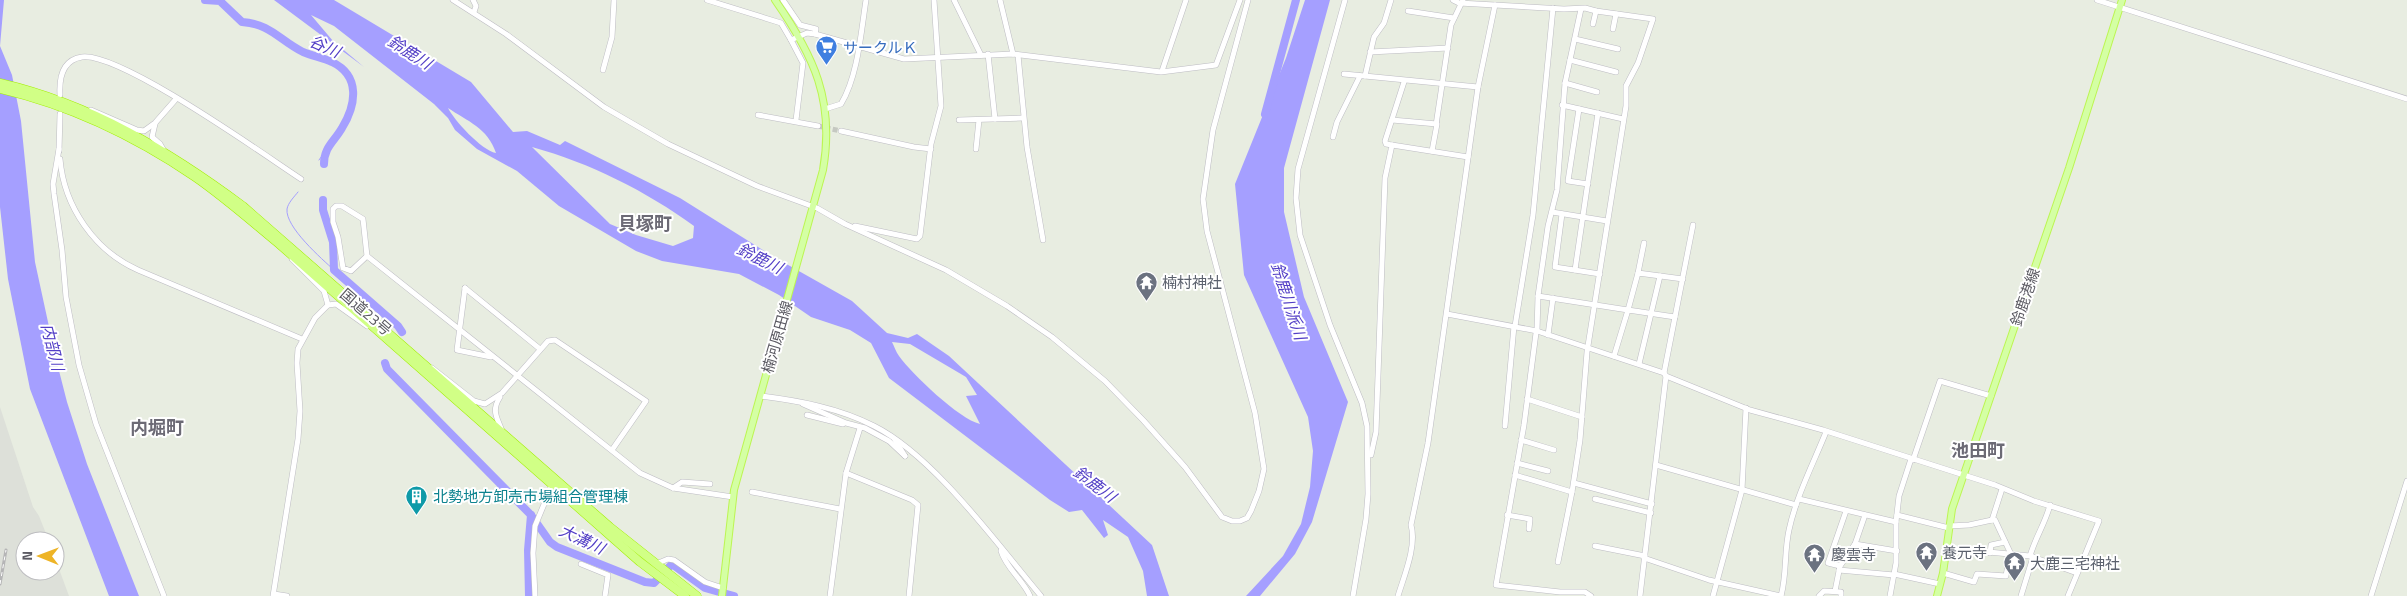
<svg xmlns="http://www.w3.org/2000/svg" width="2407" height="596" viewBox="0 0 2407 596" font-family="'Titillium Web','Noto Sans JP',sans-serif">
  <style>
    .industrial { fill: #dde0d9 }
    .water { fill: #a59fff; fill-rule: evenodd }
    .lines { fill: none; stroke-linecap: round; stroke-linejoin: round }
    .stream { stroke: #a59fff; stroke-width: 1 }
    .river { stroke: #a59fff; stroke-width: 8 }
    .minor-tunnel { stroke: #c5c8c1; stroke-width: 5; stroke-dasharray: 5 2.5; stroke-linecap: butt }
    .minor-casing { stroke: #bdbcc3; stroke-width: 6 }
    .major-casing { stroke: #bcf552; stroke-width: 8 }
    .highway-casing { stroke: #a2ee00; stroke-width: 9 }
    .minor { stroke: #fff; stroke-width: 5 }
    .major { stroke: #d4ffa4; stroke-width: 6 }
    .highway { stroke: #d1ff86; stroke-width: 8 }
    .rail-casing { stroke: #b5b5b6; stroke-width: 3 }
    .rail { stroke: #fff; stroke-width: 1; stroke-dasharray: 4; stroke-linecap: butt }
    .labels { text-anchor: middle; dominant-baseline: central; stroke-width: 4; stroke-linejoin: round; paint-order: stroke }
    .shop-label { font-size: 15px; fill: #366cbe; stroke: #fff; text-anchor: start }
    .worship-label { font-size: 15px; fill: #5b616d; stroke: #fff; text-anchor: start }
    .street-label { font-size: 15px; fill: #5b5a62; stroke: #fff }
    .culture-label { font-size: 15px; fill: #0d838f; stroke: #fff; text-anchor: start }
    .water-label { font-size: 16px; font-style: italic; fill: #523ec6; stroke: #fff }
    .quarter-label { font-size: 18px; font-weight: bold; fill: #6c6a75; stroke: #fff }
  </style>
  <rect width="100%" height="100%" fill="#e8ede1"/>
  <path class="industrial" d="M0 407 33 507 39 516 49 541H25V571H55V558L69 596H0Z"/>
  <g class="water">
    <path d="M0 0H4L0 46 12 75 21 121 35 262 56 359 67 402 87 464 139 596H109L30 389 8 279 0 207Z"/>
    <path d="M274 0H334L471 82 513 132 527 131 560 145 565 141 680 198 774 257 852 301 887 333 908 338 917 334 949 356 1152 545 1169 596H1147L1143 571 1128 537 1103 520 1108 535 1104 538 1082 510 1069 512 1050 500 889 378 871 343 850 330 811 317 779 295 739 274 662 261 636 251 559 206 517 171 477 149 455 130 448 118 434 104 334 26 311 15 333 41 364 67ZM448 108C467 121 488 128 496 153 481 150 454 120 448 108ZM532 147C590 163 646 191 694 226L693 238 673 246 636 235 610 224ZM892 342 910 344 966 377 977 395 966 396 980 424C959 419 912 374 899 356 896 352 894 346 892 342Z"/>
    <path d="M1305 0H1330L1284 168V212L1304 297 1348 402 1312 522 1295 554 1260 596H1246L1283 556 1301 524 1310 487 1313 451 1308 417 1244 275 1235 184 1286 58Z"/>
  </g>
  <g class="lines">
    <g class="stream">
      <path d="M319 160 324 153"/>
      <path d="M298 192C294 197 288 203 287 209 285 227 322 259 334 270"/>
    </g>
    <g class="river">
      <path d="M205 0 220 1 242 22C271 24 279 40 303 52 313 56 323 58 332 62 361 76 356 105 342 128 334 142 324 147 324 164"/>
      <path d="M1265 114 1296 0"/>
      <path d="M323 200V210L333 242 334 270 398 326 402 332"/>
      <path d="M385 363 387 369 531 515 550 542 557 547 645 582 654 583 672 564 705 588 734 596"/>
      <path d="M529 596 528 550 531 515"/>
    </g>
    <path class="minor-tunnel" d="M818 126 841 131"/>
    <defs>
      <g id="minor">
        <path d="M453 0 506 34 604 107 668 144 757 186 817 208 845 224 946 270 1007 306 1052 337 1105 381 1143 420 1185 467 1222 517 1232 521H1240L1247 518 1251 511 1259 491 1264 469 1255 413 1207 231 1203 199 1213 130 1248 0"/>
        <path d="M473 0 476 6 474 12"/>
        <path d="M707 0 781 23 791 40"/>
        <path d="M783 0 800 25 816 29 815 34"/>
        <path d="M954 0 981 55"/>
        <path d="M1000 0 1013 54"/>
        <path d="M1345 0 1298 169 1296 198 1300 235 1330 325 1362 403 1367 426 1368 494 1366 519 1353 596"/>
        <path d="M1453 0 1459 3 1564 9 1585 8 1596 11 1653 19 1638 63 1626 86V106L1587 352 1580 440 1572 492 1515 475"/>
        <path d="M2097 0 2407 99"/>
        <path d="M1581 9 1565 83 1557 190 1548 226 1538 296 1628 310 1638 273 1683 279"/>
        <path d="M1408 11 1454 18"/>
        <path d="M1593 24 1596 11"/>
        <path d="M1613 29 1616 14"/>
        <path d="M1575 39 1618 49"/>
        <path d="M1370 52 1448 48"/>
        <path d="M988 54 995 119"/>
        <path d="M1018 55 1027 147 1043 240"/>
        <path d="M1570 60 1616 72"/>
        <path d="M603 70 612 37 614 0"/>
        <path d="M1162 71 1186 0"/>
        <path d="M1344 74 1478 87"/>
        <path d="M1365 76 1374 37 1384 23 1391 0"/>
        <path d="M1565 83 1597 92"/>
        <path d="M60 95C59 78 62 60 82 57 120 52 263 154 301 179"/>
        <path d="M1562 105 1623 119"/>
        <path d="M825 109 841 104C858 76 861 32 866 0"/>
        <path d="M1579 109 1568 181 1588 184"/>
        <path d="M91 110 137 130 144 131 155 123 176 99"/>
        <path d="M758 115 818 126"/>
        <path d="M796 120 803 63 791 40 807 33 815 34 904 59 1013 54 1161 72 1216 65 1240 0"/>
        <path d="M959 120 1023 118"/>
        <path d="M1392 120 1437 124 1432 151"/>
        <path d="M155 124 152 137 160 144 164 151"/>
        <path d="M1436 125 1451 25 1463 0"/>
        <path d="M841 131 914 147 931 149"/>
        <path d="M1333 137 1337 122 1360 76"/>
        <path d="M1392 145 1468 157"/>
        <path d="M59 149 53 184 54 194 62 250 66 297 79 365 96 424 164 596"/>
        <path d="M976 149 979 120"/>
        <path d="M59 151 60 114"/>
        <path d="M60 159C64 207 95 251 138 270L302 339"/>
        <path d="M336 206H342L363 219 367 256 351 271 343 268 338 237 333 222V209Z"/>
        <path d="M1552 212 1607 221"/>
        <path d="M1562 214 1555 267 1600 274"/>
        <path d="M855 226 917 239 920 236 931 144 941 106 934 0"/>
        <path d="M367 256 640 473 673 488 733 497"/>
        <path d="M292 259 324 291 328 305"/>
        <path d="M1575 270 1598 113"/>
        <path d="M1638 273 1644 243"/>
        <path d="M465 288 457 350 491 357"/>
        <path d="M465 288 540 349"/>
        <path d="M1447 314 1537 331 1664 373"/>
        <path d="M1515 326 1533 215 1553 8"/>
        <path d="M1537 331 1538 296"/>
        <path d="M1536 333 1524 425 1496 585 1560 592H1585L1591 596"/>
        <path d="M1548 335 1553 298"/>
        <path d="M1614 356 1628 310 1675 317"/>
        <path d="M1639 364 1660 276"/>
        <path d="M432 368 474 401 485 404 502 393 548 341 555 340 646 401 612 450"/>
        <path d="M1666 376 1750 410 1823 430 1995 485 2034 501 2099 521 2068 596"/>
        <path d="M761 396C800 401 839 408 874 426 934 456 997 544 1041 596"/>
        <path d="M500 397C491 411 497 417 502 431"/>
        <path d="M1527 399 1582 417"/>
        <path d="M803 404 846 423 865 428 889 441 905 456"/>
        <path d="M807 415 843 424"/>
        <path d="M1505 426 1514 326"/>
        <path d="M895 440 905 456"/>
        <path d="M1521 440 1554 450"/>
        <path d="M1371 455 1376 432 1385 178 1392 145 1386 144 1385 141 1404 82"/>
        <path d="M1913 460 1940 381 1991 396"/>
        <path d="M1517 463 1548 471"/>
        <path d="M1656 465 1796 505"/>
        <path d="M846 473 912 500 918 505 909 596"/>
        <path d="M1574 483 1652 504"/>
        <path d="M673 488 682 482 710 484"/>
        <path d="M752 492 840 509"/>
        <path d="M1595 499 1651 513"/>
        <path d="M1799 499 1896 522"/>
        <path d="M1507 515 1530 519 1529 529"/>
        <path d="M1897 515 1949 528"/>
        <path d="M1992 520H1995L2010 552"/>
        <path d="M1992 520 2002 489"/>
        <path d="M1949 526 1969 525 1992 520"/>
        <path d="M1855 544 1897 551"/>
        <path d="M1595 546 1645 556"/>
        <path d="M1947 548 2030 556 2077 573"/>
        <path d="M1001 551C1006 568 1023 580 1030 596"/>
        <path d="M1990 553 1991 545 2005 542"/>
        <path d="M2030 556C2035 538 2045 524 2050 505"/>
        <path d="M1644 558 1709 580 1781 596"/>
        <path d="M1558 562 1572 492"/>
        <path d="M581 564 608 575 605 596"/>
        <path d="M656 564 668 559 674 560 705 582 723 588"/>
        <path d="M1840 566 1828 563 1846 511"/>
        <path d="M1839 570 1894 575"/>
        <path d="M1943 573 1974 582 1977 574 2006 576 2010 553"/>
        <path d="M1894 574 1940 584"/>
        <path d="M1835 591 1840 566 1855 544 1865 515"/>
        <path d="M274 594 287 596"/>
        <path d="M273 596 298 439 300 411 297 363 298 349 315 318 328 305 336 304 367 326"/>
        <path d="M535 596 533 553 535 526 552 485"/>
        <path d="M830 596 846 473 860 428"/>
        <path d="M1398 596C1404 576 1417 546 1411 525L1428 443 1478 87 1495 5"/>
        <path d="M1640 596 1666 376 1664 373 1693 225"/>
        <path d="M1713 596 1742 490 1746 408"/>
        <path d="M1781 596C1787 574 1784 552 1789 530 1796 497 1813 464 1826 432"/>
        <path d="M1819 596 1824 591 1841 592V596"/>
        <path d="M1890 596 1896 563V522L1899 496 1911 459"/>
        <path d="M2021 596 2033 557"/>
        <path d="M2371 596 2407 481"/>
      </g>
      <g id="major">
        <path d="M722 596 734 490 823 170C835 101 814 56 775 0"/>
        <path d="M1937 596 1943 573 1952 509 2069 168 2122 0"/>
      </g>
      <g id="highway">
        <path d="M0 83C91 104 169 151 243 206L610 527 697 596"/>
        <path d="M0 89C69 105 136 137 195 177 224 197 251 221 279 244L640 562 685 596"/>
      </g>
    </defs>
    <use href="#minor" class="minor-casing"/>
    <use href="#major" class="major-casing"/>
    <use href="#highway" class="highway-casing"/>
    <use href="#minor" class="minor"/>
    <use href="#major" class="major"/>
    <use href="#highway" class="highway"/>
    <defs>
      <path id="rail" d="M0 584 6 550"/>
    </defs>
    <use href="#rail" class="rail-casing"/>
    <use href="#rail" class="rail"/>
  </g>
  <defs>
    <symbol id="supermarket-pin" viewBox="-11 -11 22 30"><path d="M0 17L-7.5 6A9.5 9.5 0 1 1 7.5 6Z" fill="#3f7fe0" stroke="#fff"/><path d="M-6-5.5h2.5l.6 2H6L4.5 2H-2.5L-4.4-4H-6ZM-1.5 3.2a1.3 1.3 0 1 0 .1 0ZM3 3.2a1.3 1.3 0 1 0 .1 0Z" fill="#fff"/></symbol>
    <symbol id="temple-pin" viewBox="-11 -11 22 30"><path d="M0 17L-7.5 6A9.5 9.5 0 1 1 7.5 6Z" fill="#6b7280" stroke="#fff"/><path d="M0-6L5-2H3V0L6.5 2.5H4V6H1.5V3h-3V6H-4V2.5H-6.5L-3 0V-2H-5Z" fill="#fff"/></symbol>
    <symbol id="building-pin" viewBox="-11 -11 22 30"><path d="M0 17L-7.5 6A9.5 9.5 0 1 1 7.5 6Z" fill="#0f9aa8" stroke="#fff"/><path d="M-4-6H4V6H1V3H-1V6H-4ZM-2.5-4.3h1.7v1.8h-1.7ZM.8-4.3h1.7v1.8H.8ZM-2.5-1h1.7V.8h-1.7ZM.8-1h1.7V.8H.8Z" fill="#fff"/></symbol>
  </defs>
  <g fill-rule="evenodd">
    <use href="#supermarket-pin" x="814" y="34" width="25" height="34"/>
    <use href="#temple-pin" x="1134" y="270" width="25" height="34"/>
    <use href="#building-pin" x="404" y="484" width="25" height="34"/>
    <use href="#temple-pin" x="1914" y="540" width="25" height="34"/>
    <use href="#temple-pin" x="1802" y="542" width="25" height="34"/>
    <use href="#temple-pin" x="2002" y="550" width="25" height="34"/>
  </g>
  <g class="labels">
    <g class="shop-label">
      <text x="843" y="47">サークルＫ</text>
    </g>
    <g class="worship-label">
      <text x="1162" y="282">楠村神社</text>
      <text x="1942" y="552">養元寺</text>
      <text x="1831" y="554">慶雲寺</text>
      <text x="2030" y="563">大鹿三宅神社</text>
    </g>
    <g class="street-label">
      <text transform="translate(2025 297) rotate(-71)">鈴鹿港線</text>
      <text transform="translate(366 312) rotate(41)">国道23号</text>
      <text transform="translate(777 337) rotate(-74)">楠河原田線</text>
    </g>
    <g class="culture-label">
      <text x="433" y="496">北勢地方卸売市場組合管理棟</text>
    </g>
    <g class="water-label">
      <text transform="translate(325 46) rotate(24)">谷川</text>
      <text transform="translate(410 52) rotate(32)">鈴鹿川</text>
      <text transform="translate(760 258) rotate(26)">鈴鹿川</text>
      <text transform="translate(1289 301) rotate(72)">鈴鹿川派川</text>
      <text transform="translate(53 347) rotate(76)">内部川</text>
      <text transform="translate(1095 484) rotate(37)">鈴鹿川</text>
      <text transform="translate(582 539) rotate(25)">大溝川</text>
    </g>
    <g class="quarter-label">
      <text x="645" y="223">貝塚町</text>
      <text x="157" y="427">内堀町</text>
      <text x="1978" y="450">池田町</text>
    </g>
  </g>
  <g transform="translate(40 556) rotate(271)"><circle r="24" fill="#ffffff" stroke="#bdbdc0"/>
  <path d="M0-4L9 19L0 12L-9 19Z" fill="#eeb426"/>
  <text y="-8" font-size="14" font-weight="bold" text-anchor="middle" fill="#5b5a62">N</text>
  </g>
</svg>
